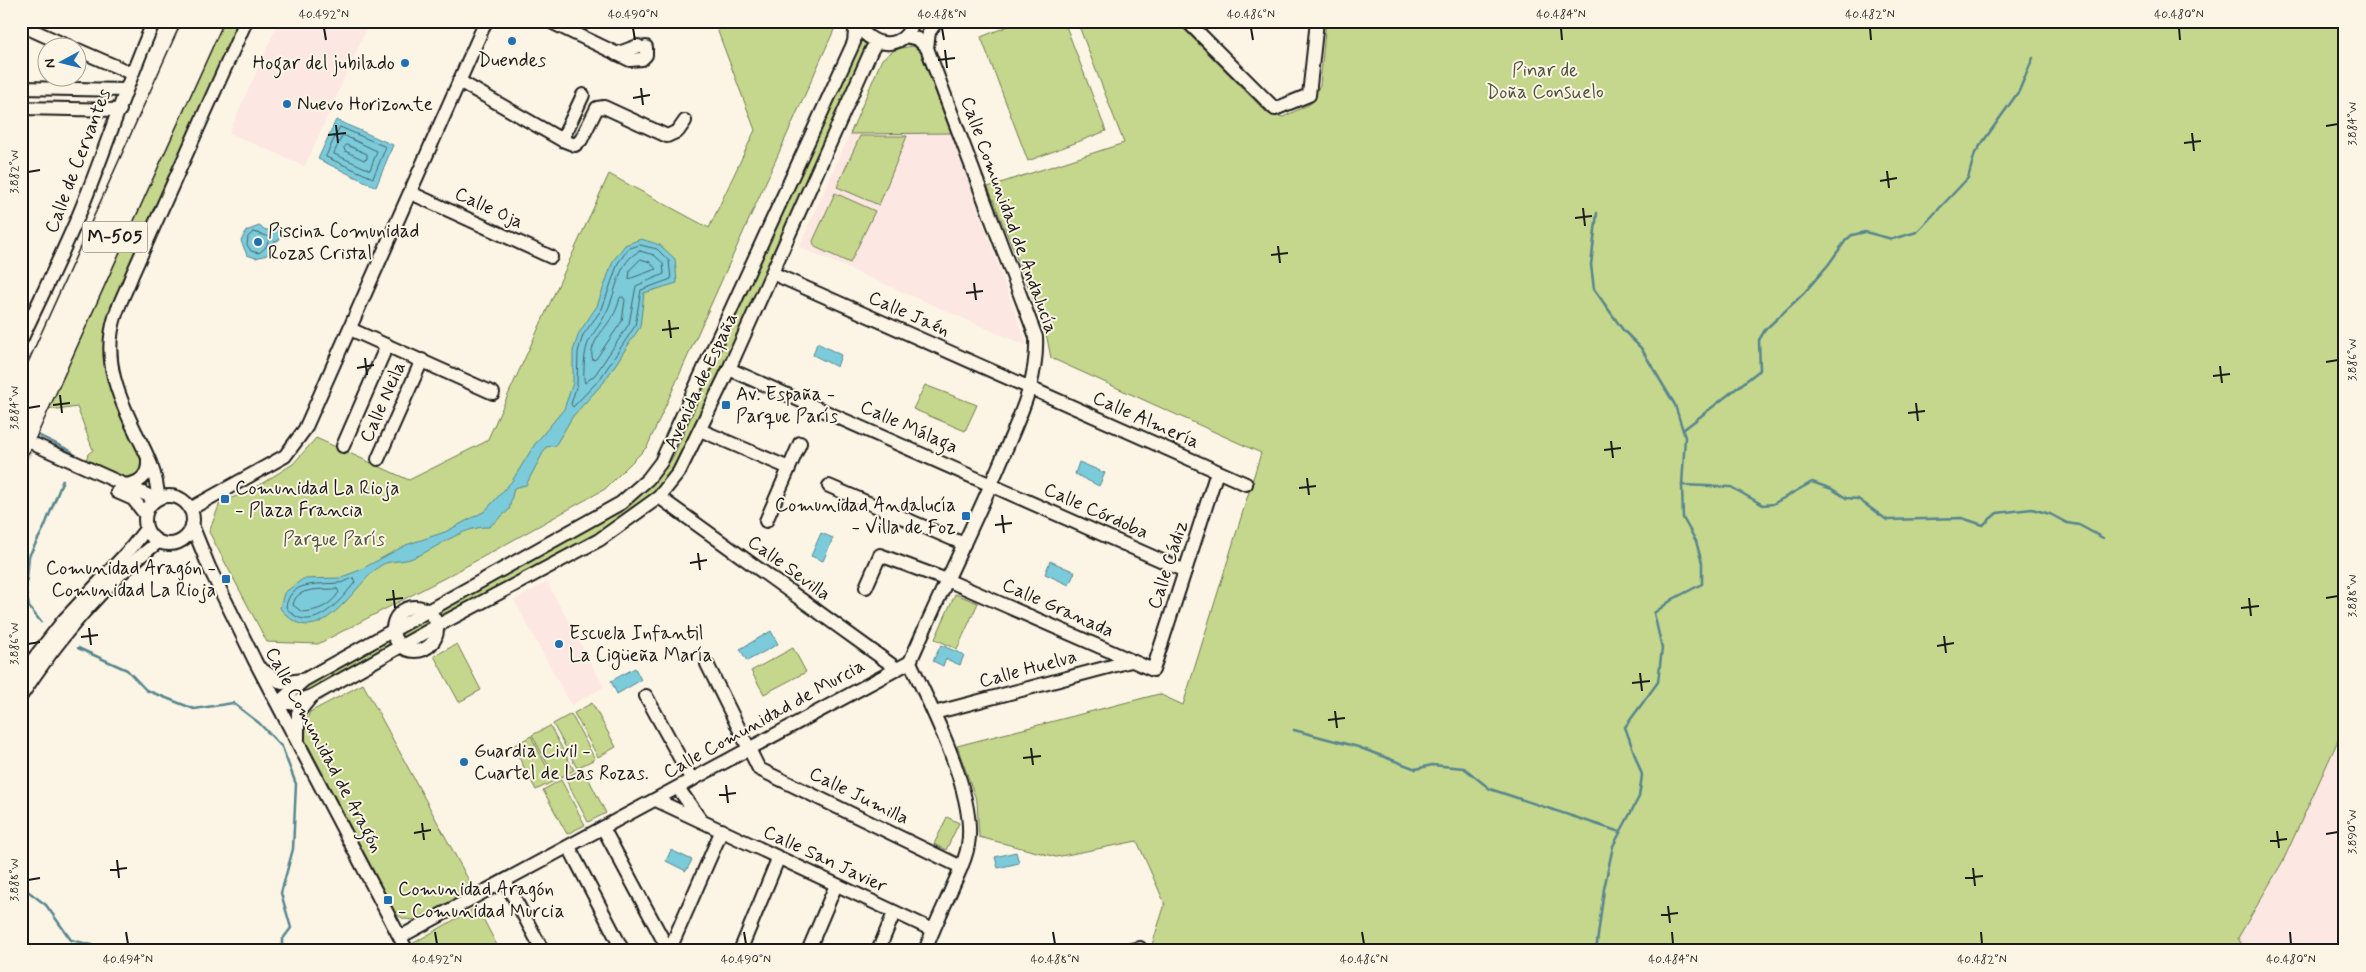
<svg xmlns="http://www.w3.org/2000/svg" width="2366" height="972" viewBox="0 0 2366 972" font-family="Mynerve,sans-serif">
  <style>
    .built { fill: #fce7e2 }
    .green { fill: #c5d78c; stroke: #707a54 }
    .water { fill: #7ccbda; stroke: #56858e }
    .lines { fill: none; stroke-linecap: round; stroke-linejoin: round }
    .shore { stroke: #426268; stroke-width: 1 }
    .stream { stroke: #56858e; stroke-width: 2.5 }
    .minor-tunnel { stroke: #dad4c7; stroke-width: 12; stroke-dasharray: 12 6; stroke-linecap: butt }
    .minor-casing { stroke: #1c1c1c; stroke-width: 16 }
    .highway-casing { stroke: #1c1c1c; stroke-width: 22 }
    .minor { stroke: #fcf5e5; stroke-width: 12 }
    .highway { stroke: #fcf5e5; stroke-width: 19 }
    .ticks { fill: none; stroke: #1c1c1c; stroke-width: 2 }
    .poi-dot { fill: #1f6fb2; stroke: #fcf5e5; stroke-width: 2 }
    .labels { text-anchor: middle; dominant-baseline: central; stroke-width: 4; stroke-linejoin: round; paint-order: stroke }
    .shield { fill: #fcf5e5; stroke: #5f5d58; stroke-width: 1 }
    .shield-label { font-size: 18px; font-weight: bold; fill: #1c1c1c }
    .poi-label { font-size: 19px; fill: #1c1c1c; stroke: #fcf5e5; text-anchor: start }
    .park-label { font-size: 19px; fill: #4f543e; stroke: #fcf5e5 }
    .street-label { font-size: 19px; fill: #1c1c1c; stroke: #fcf5e5 }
    .neatline { fill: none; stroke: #1c1c1c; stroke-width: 2 }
    .ticks-label { font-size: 12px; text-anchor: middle; fill: #1c1c1c }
  </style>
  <rect width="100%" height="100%" fill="#fcf5e5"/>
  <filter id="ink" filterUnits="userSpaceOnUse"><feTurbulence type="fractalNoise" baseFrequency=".02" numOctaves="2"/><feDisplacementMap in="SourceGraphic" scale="10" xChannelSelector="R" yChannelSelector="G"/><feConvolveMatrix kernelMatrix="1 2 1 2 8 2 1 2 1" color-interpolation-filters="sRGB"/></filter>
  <g filter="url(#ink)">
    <g class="built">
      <path d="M279 21H370L305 166 229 133Z"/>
      <path d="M951 133 1027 346 799 247 850 134Z"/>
      <path d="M547 582 604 687 571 705 514 600Z"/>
      <path d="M2345 725V951H2244L2238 938 2283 861Z"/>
    </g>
    <g class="green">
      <path d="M222 21H240L107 324C97 388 121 405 141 461L140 469 135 477H120L86 461 88 454 93 450 77 407 58 410 47 408Z"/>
      <path d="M714 21H838L647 447 605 489 454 573 318 644 267 642 209 532 220 503 253 489 293 464 316 438 409 480 487 441 609 174 709 228 755 130Z"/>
      <path d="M1021 21H1064L1106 131 1028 161 981 37Z"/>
      <path d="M1077 21H1176L1267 113 1283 117 1310 104 1320 85 1326 21H2345V725L2283 861 2238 938 2245 951H1150L1165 904 1137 841 1056 857 979 837 977 802 957 746 1159 694 1183 705 1261 453 1051 358 1045 328 988 187 1124 143Z"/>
      <path d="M862 37 870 41 679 463 652 496 629 515 306 694 303 685 626 506 646 490 672 459Z"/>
      <path d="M913 46 920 51 951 133 850 134 882 59 896 49Z"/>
      <path d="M860 136H907L879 205 837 187Z"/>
      <path d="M835 193 875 211 850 263 815 247 813 241Z"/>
      <path d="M925 385 977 405 965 431 913 409Z"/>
      <path d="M955 594 978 603 957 649 935 639Z"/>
      <path d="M457 644 481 690 459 702 434 656Z"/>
      <path d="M793 648 806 672 764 694 751 671Z"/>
      <path d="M363 684 474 890 414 920 404 919 396 914 305 739 304 726 310 712Z"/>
      <path d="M592 703 616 747 598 757 574 713Z"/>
      <path d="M571 714 595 759 577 768 553 724Z"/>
      <path d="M550 726 574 770 556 780 532 735Z"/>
      <path d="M531 736 554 781 536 790 513 746Z"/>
      <path d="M583 768 606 813 588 822 565 778Z"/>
      <path d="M561 780 585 825 567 834 543 790Z"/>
      <path d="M947 817 959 823 946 850 934 844Z"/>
      <path d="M477 907 500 951H413L410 945Z"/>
    </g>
    <g class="water">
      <path d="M336 120 393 145 376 187 318 159Z"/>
      <path d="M259 226 266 230 278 229 281 236 279 240 272 243 267 255 256 258 247 255 241 241 246 231Z"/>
      <path d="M641 239 660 245 675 259 677 283 644 293 640 327 604 382 573 416 555 446 546 447 526 485 514 488 509 510 489 527C461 526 436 550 410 559 400 562 388 560 380 566 352 586 318 657 280 608L284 593 303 579 339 578 360 570 406 545 445 532 485 511 512 481 535 444 564 409 573 383V351L579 333 597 306 613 261 625 245Z"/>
      <path d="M817 343 841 355 837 367 813 355Z"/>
      <path d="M1079 462 1105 473 1099 486 1075 474Z"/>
      <path d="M821 533 833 538 823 561 811 556Z"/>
      <path d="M1050 561 1075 572 1069 585 1045 574Z"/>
      <path d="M771 631 778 644 747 661 740 649Z"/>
      <path d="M941 645 964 655 960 665 946 659 943 666 933 661Z"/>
      <path d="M635 668 641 680 617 694 611 681Z"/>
      <path d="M671 850 692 860 686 871 666 861Z"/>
      <path d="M1016 852 1019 863 998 868 995 857Z"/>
    </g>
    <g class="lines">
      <g class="shore">
        <path d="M340 127 386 147 373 178 326 157Z"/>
        <path d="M343 135 377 151 370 170 334 154Z"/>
        <path d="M347 145 367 154V159L364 160 345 151 344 148Z"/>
        <path d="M254 232 270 237 266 247 259 253 251 251 247 245 248 237Z"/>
        <path d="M640 245 657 249 669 261 671 279 641 290 635 326 600 379 573 407 571 404 577 384 578 352 583 335 602 309 618 263 628 249Z"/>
        <path d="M640 251 654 255 663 263 664 274 636 286 629 324 595 375 585 383C583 378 584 373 584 368 585 334 595 337 607 311 617 291 618 260 640 251Z"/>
        <path d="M641 259 650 262 656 269 629 279 630 270Z"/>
        <path d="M623 297 625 300 622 321 596 359 593 360C587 345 605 329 612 317 616 312 618 305 620 298Z"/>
        <path d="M353 578 355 582C340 602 309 638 286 607 290 580 317 585 338 583 343 583 348 580 353 578Z"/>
        <path d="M337 589 339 592C330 606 318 611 302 612L293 605C296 586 322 590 337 589Z"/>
      </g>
      <g class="stream">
        <path d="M1683 430 1760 370 1759 340 1765 330 1804 293 1828 265 1846 240 1852 235 1865 232 1892 239 1917 232 1968 178 1975 153 2019 91 2033 58"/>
        <path d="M38 435 71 451 73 454"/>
        <path d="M1682 485 1731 487 1763 505 1773 504 1812 482 1832 489 1846 498 1858 499 1887 520 1962 518 1983 525 1997 513 2032 509 2050 514 2067 523 2079 525 2103 538"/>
        <path d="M41 622 29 607 26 591 29 556 44 528 63 480"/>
        <path d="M78 648 127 670 146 690 194 709 233 703 259 723 282 747 296 784 293 849 281 893 291 928 282 940V951"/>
        <path d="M1294 730 1358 747 1416 769 1432 765 1464 768 1490 789 1620 832"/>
        <path d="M21 886 46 905 71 940 96 946 99 951"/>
        <path d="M1596 951 1604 889 1613 846 1639 797 1642 775 1625 727 1658 682 1662 648 1654 613 1673 599 1702 584V563L1696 541 1683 518 1682 485 1685 437 1675 405 1641 348 1623 330 1594 289 1591 265 1597 213"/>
      </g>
      <path class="minor-tunnel" d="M21 448 33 454"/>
      <defs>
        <g id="minor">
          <path d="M549 21 630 60 642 59 646 55V47"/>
          <path d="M856 21C868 48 905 53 913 21"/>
          <path d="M1187 21 1275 109 1309 95 1317 21"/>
          <path d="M21 25 72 48"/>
          <path d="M905 36 918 39 927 48 1036 337C1038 380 1020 415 1004 454 975 524 940 592 910 662 931 707 977 796 968 845 966 860 958 874 952 888 943 909 933 929 925 951"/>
          <path d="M927 48 929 32 937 21"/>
          <path d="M78 50 131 73"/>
          <path d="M616 54 638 46"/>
          <path d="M459 81 562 140 575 145 581 140 597 108 604 107 667 136 678 131 685 121"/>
          <path d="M21 88 126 90"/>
          <path d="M21 108 120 110"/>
          <path d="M562 140 583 95"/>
          <path d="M411 193 551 257"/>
          <path d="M772 273 1246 484"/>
          <path d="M350 329 493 393"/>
          <path d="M21 340C41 297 62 255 80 212 106 149 126 84 154 21"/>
          <path d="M729 369 1185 571"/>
          <path d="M700 430 789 468"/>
          <path d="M36 445 156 499"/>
          <path d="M343 446 387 345"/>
          <path d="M378 459 422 360"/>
          <path d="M123 485C139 484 149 477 148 460"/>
          <path d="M829 486 964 544"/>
          <path d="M117 492 133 499 145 514"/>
          <circle cx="169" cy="520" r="24"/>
          <path d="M158 497C157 474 147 454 136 433 118 396 102 359 115 317 119 303 127 289 132 275L246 21"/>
          <path d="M659 497 896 668"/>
          <path d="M190 509 285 456 305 429 486 21"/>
          <path d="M766 521 800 443"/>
          <path d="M192 525 209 567 255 661 407 951"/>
          <path d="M866 587 880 555 947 580 1153 670 1217 472"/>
          <circle cx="415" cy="629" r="22"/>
          <path d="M707 664 759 769 961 867"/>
          <path d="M261 669 282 683 302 680"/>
          <path d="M21 675 64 620 132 547 146 529"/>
          <path d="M21 696C57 640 105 582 158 542"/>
          <path d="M646 696 692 780"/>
          <path d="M278 703H293L312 696 437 626 599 540 659 497 679 472 729 369 872 49 877 43"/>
          <path d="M278 703 304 680 621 503 648 479 661 462 854 42 856 21"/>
          <path d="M934 713 1131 661"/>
          <path d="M298 739V713L311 697"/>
          <path d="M678 788 700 819"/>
          <path d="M656 800 933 930"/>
          <path d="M603 828 669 951"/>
          <path d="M569 847 623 951"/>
          <path d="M505 881 543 951"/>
          <path d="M400 937 910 662"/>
          <path d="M669 951 722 830"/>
          <path d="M740 951 778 859"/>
          <path d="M808 951 836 885"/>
          <path d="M878 951 894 913"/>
          <path d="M1127 951 1140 948"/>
        </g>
        <g id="highway">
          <path d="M21 403 193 21"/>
          <path d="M21 446 213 21"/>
        </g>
      </defs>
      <use href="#minor" class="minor-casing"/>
      <use href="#highway" class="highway-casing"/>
      <use href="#minor" class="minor"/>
      <use href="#highway" class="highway"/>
    </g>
  </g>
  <path class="ticks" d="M324 28 326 40M633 28 635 40M942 28 944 40M1251 28 1253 40M1561 28 1562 40M1870 28 1871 40M2179 28 2180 40M945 50 947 68M938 60 955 58M641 88 643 105M633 98 650 95M336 125 338 143M2326 126 2338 124M2192 133 2194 151M328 135 346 133M2184 143 2201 141M1887 171 1889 188M28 172 40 170M1880 181 1897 178M1583 208 1585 226M1575 218 1592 216M1278 246 1280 263M1271 255 1288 253M974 283 976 300M966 293 983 291M669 320 671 338M662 330 679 328M365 358 367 375M2326 362 2338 360M2220 366 2222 383M357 368 374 365M2213 376 2230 374M60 395 62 413M1916 403 1918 421M53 405 70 403M28 408 40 406M1908 413 1925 411M1611 441 1613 458M1604 450 1621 448M1307 478 1309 495M1299 488 1316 486M1002 515 1004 533M995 525 1012 523M698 553 700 570M690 563 707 560M393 590 395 608M2249 598 2251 616M2326 598 2338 596M386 600 403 598M2241 608 2259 606M89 628 91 645M1944 636 1946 653M81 637 98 635M28 644 40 642M1937 646 1954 643M1640 673 1642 691M1632 683 1650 681M1335 711 1337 728M1328 720 1345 718M1031 748 1033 765M1023 758 1041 756M726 785 728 803M719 795 736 793M422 823 424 840M2277 831 2279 848M414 833 431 830M2326 834 2338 832M2270 841 2287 839M117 860 119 878M1973 868 1975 886M110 870 127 868M1965 878 1983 876M28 880 40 878M1668 906 1670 923M1661 915 1678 913M126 932 128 944M435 932 437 944M744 932 746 944M1053 932 1055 944M1362 932 1364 944M1672 932 1673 944M1981 932 1982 944M2290 932 2291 944"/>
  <g class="poi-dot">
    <circle cx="512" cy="41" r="5"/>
    <circle cx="405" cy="63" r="5"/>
    <circle cx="287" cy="104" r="5"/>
    <circle cx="258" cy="242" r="5"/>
    <rect x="721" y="400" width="10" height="10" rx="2.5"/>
    <rect x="220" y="494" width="10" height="10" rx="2.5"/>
    <rect x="961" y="511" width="10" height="10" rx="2.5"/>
    <rect x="221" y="574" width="10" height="10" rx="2.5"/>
    <circle cx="559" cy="644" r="5"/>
    <circle cx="464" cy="762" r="5"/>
    <rect x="383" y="895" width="10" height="10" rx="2.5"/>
  </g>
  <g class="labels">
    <rect class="shield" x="82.5" y="221.5" width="65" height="31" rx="4"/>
    <g class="shield-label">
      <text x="115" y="237">M-505</text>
    </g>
    <g class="poi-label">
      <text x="512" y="60" text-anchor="middle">Duendes</text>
      <text x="395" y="63" text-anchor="end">Hogar del jubilado</text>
      <text x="297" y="104">Nuevo Horizonte</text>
      <text x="268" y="231">Piscina Comunidad<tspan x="268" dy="22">Rozas Cristal</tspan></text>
      <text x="736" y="394">Av. España -<tspan x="736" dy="22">Parque París</tspan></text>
      <text x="235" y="488">Comunidad La Rioja<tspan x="235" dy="22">- Plaza Francia</tspan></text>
      <text x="956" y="505" text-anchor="end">Comunidad Andalucía<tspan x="956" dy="22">- Villa de Foz</tspan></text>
      <text x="216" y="568" text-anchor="end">Comunidad Aragón -<tspan x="216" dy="22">Comunidad La Rioja</tspan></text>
      <text x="569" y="633">Escuela Infantil<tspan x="569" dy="22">La Cigüeña María</tspan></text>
      <text x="474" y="751">Guardia Civil -<tspan x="474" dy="22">Cuartel de Las Rozas.</tspan></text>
      <text x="398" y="889">Comunidad Aragón<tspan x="398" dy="22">- Comunidad Murcia</tspan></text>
    </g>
    <g class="park-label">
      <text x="1545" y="70">Pinar de<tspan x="1545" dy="22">Doña Consuelo</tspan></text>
      <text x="334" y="539">Parque París</text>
    </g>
    <g class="street-label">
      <text transform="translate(78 161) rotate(-69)">Calle de Cervantes</text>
      <text transform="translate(489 208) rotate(25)">Calle Oja</text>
      <text transform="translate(1009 215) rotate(70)">Calle Comunidad de Andalucía</text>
      <text transform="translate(909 314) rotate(24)">Calle Jaén</text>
      <text transform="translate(701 381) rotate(-65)">Avenida de España</text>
      <text transform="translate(383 402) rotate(-66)">Calle Neila</text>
      <text transform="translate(1146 420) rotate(24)">Calle Almería</text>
      <text transform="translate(909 427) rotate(24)">Calle Málaga</text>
      <text transform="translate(1096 511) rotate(24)">Calle Córdoba</text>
      <text transform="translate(1168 565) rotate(-72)">Calle Cádiz</text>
      <text transform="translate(789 568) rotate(36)">Calle Sevilla</text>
      <text transform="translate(1058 608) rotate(24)">Calle Granada</text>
      <text transform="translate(1028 669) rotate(-15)">Calle Huelva</text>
      <text transform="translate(764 719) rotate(-29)">Calle Comunidad de Murcia</text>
      <text transform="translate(324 750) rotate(62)">Calle Comunidad de Aragón</text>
      <text transform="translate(859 796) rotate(26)">Calle Jumilla</text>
      <text transform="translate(825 859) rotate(25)">Calle San Javier</text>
    </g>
  </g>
  <rect width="2366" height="972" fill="none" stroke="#fcf5e5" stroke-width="55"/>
  <g transform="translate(62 62) rotate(263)"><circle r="24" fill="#fcf5e5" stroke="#a29e95"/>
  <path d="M0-4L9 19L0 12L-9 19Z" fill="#1f6fb2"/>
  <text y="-8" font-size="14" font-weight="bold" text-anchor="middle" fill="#1c1c1c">N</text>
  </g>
  <rect x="28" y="28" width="2310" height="916" class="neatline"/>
  <g class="ticks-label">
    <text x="324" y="18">40.492°N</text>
    <text x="633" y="18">40.490°N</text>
    <text x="942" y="18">40.488°N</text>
    <text x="1251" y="18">40.486°N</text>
    <text x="1561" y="18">40.484°N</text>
    <text x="1870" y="18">40.482°N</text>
    <text x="2179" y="18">40.480°N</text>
    <text transform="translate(2352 124) rotate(-90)" y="4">3.884°W</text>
    <text transform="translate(14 172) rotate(-90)" y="4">3.882°W</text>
    <text transform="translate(2352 360) rotate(-90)" y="4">3.886°W</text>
    <text transform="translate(14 408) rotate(-90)" y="4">3.884°W</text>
    <text transform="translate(2352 596) rotate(-90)" y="4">3.888°W</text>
    <text transform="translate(14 644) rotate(-90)" y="4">3.886°W</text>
    <text transform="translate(2352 832) rotate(-90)" y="4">3.890°W</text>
    <text transform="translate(14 880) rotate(-90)" y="4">3.888°W</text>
    <text x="128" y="963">40.494°N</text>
    <text x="437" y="963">40.492°N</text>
    <text x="746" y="963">40.490°N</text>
    <text x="1055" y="963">40.488°N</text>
    <text x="1364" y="963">40.486°N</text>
    <text x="1673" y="963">40.484°N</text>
    <text x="1982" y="963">40.482°N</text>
    <text x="2291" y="963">40.480°N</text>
  </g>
</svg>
